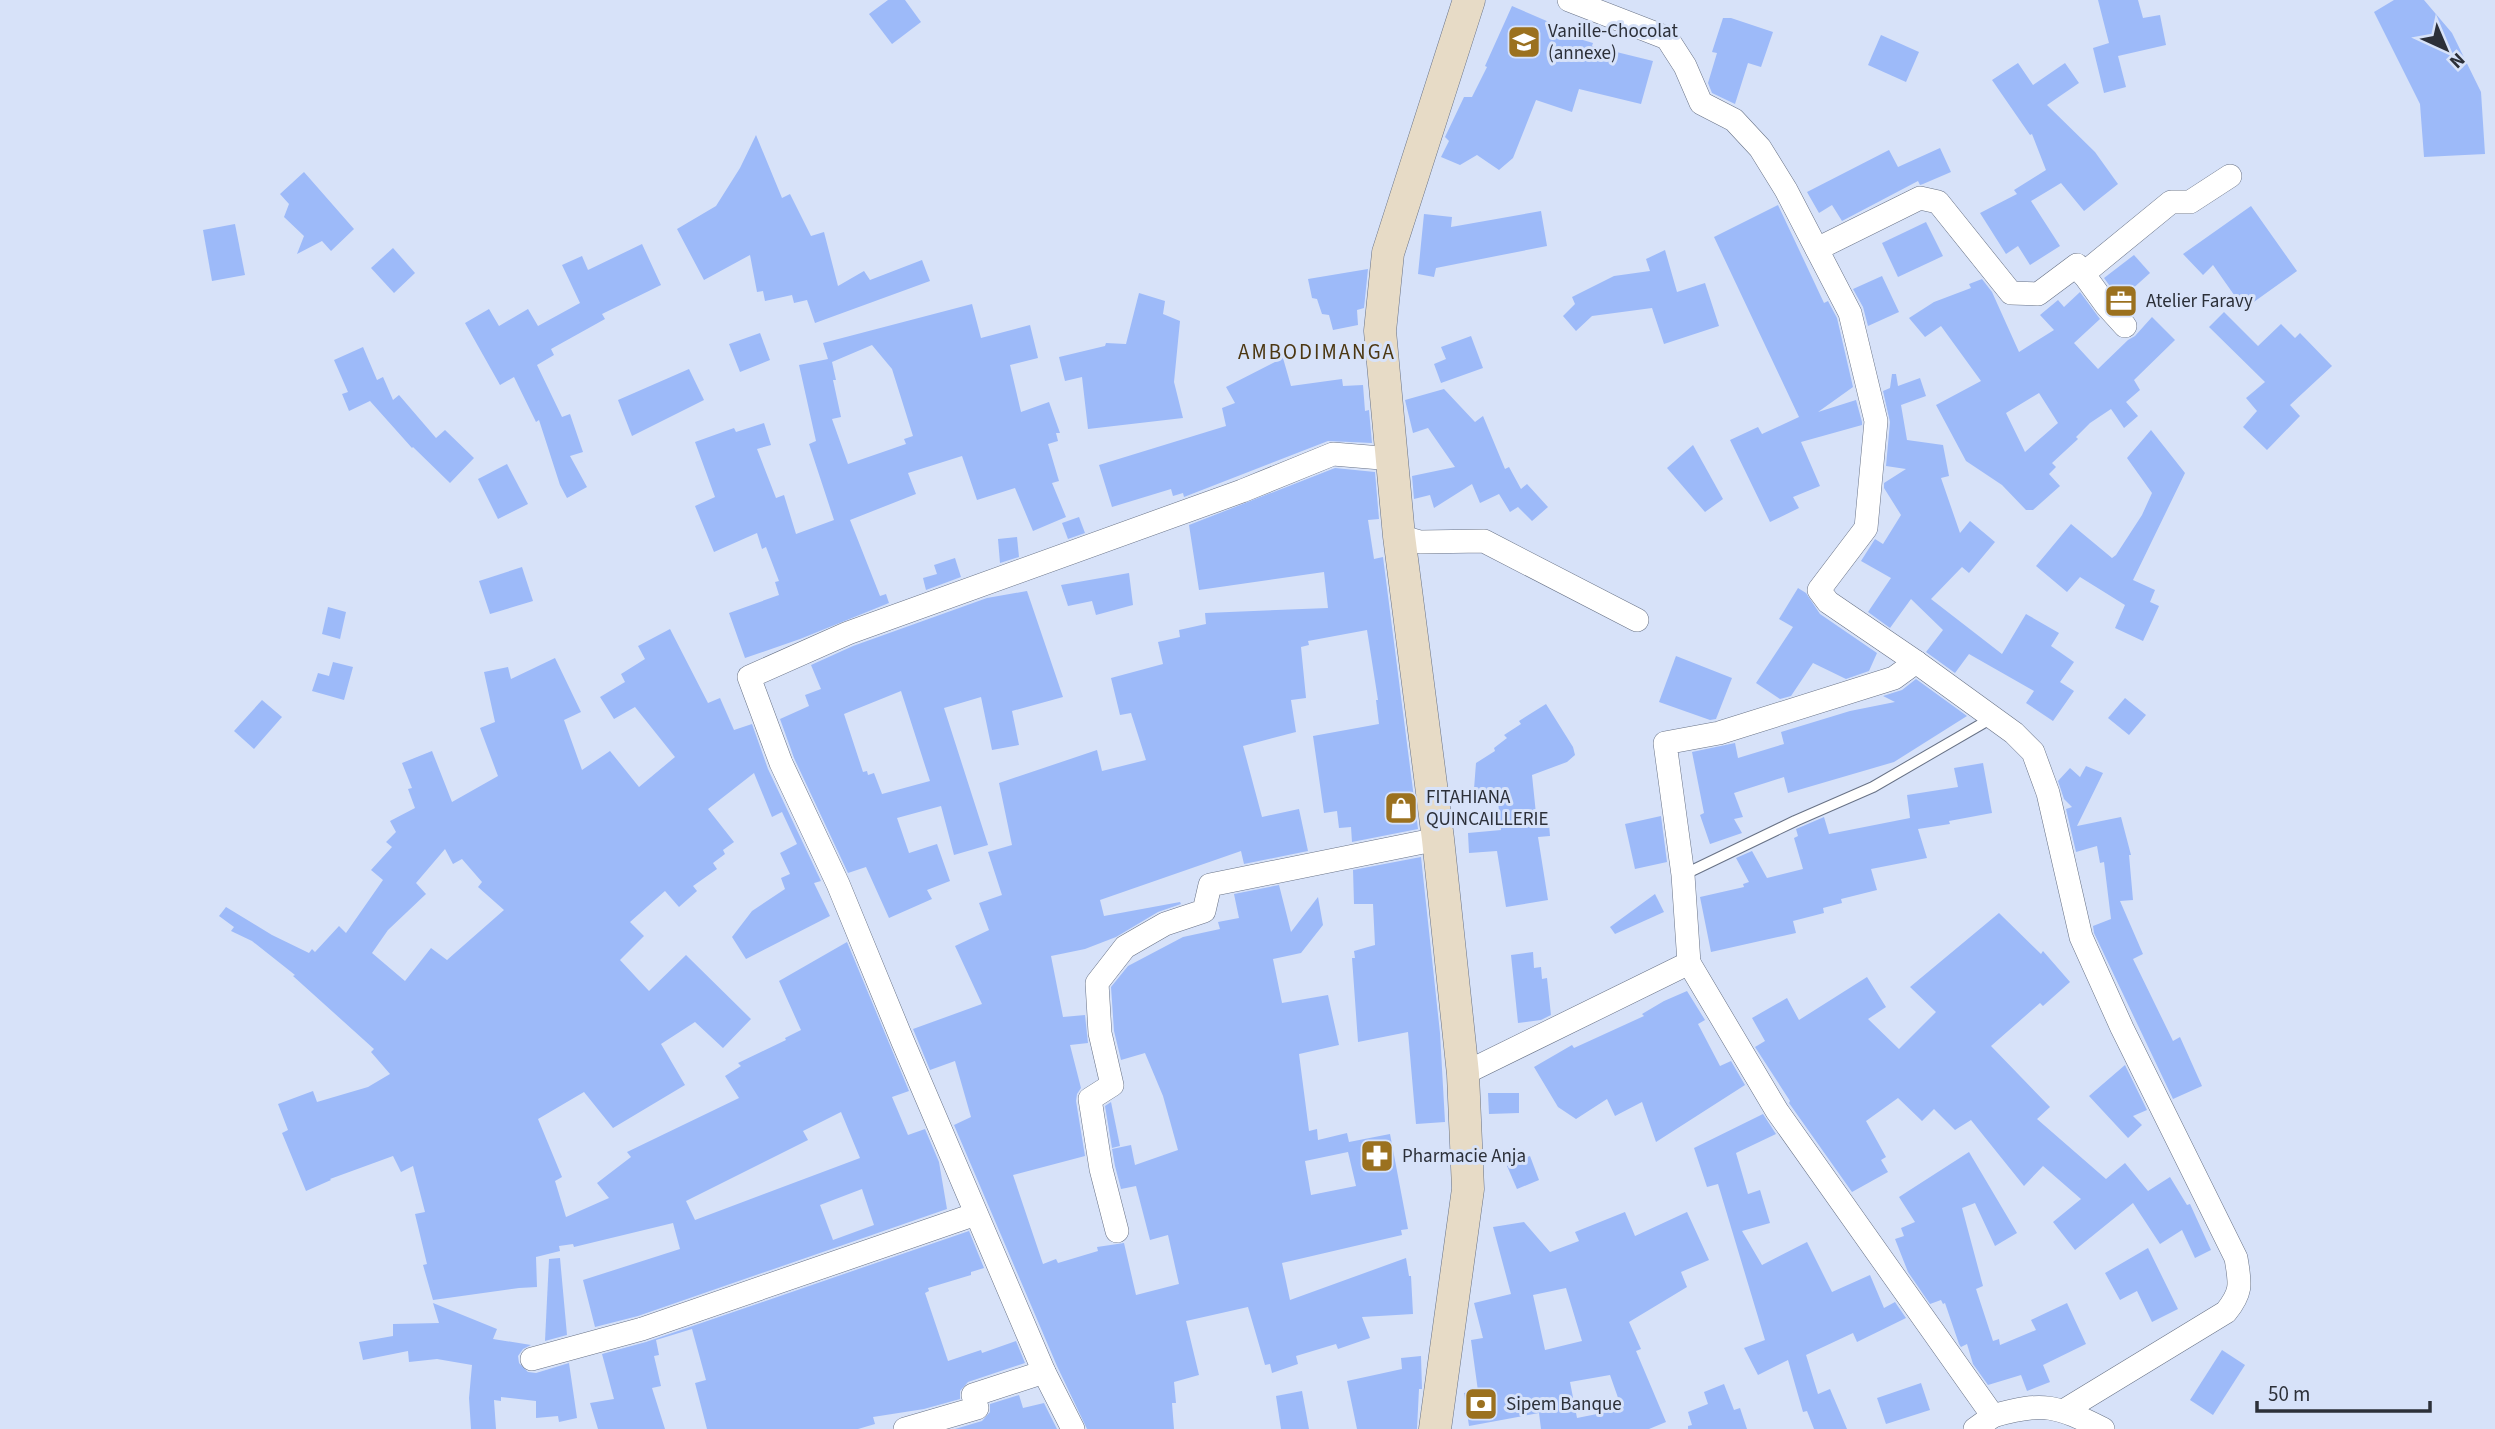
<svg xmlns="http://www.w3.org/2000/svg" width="2495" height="1429" viewBox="0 0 2495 1429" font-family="'Source Sans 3',sans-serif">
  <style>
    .building { fill: #9dbaf9; fill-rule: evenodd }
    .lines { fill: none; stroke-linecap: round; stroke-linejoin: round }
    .service-casing { stroke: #687286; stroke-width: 12 }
    .minor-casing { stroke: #687286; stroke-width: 24 }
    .secondary-casing { stroke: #687286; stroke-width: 33 }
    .service { stroke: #fff; stroke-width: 10 }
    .minor { stroke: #fff; stroke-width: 23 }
    .secondary { stroke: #e7dbc6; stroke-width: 32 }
    .labels { text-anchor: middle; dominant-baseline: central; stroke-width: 6; stroke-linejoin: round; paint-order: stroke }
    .poi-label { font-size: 19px; fill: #2c3039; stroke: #d7e2f9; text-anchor: start }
    .neighbourhood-label { font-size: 21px; letter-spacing: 2px; fill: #4c3712; stroke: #d7e2f9 }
  </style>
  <rect width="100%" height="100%" fill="#d7e2f9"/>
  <g class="building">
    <path d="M888 0H905L921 22 892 44 869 14Z"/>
    <path d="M2098 0H2138L2143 18 2160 15 2166 45 2118 56 2126 87 2104 93 2093 48 2109 43Z"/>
    <path d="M2394 0H2424L2452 33 2481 92 2485 154 2424 157 2420 104 2374 12Z"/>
    <path d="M1512 6 1549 22 1546 29 1593 43 1592 46 1653 61 1641 104 1579 89 1572 112 1536 100 1513 158 1499 170 1477 155 1460 165 1441 157 1449 141 1445 137 1464 97H1472L1487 67 1485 66Z"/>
    <path d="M1723 18H1731L1773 32 1761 67 1748 63 1735 104 1712 93 1708 83 1717 53 1712 52Z"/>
    <path d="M1881 35 1919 52 1906 82 1868 65Z"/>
    <path d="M2018 63 2033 85 2065 63 2079 83 2047 105 2095 152 2118 184 2084 211 2061 183 2031 201 2060 246 2030 265 2018 246 2006 254 1980 213 2017 194 2014 190 2046 170 2032 134 2030 135 1992 80Z"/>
    <path d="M756 135 782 198 790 194 811 236 824 232 838 286 864 271 870 280 922 260 930 281 815 323 807 300 794 303 792 295 765 301 763 291 757 292 750 255 704 280 677 229 716 206 740 168Z"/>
    <path d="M1940 148 1951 172 1923 184 1920 185 1918 181 1842 221 1832 205 1819 213 1807 192 1889 150 1898 167Z"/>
    <path d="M304 172 354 229 331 251 322 241 297 254 304 236 284 217 289 204 280 194Z"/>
    <path d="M1778 205 1824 303 1828 301 1837 318 1853 387 1818 412 1856 400 1862 422V425L1801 442 1820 486 1793 497 1799 508 1770 522 1730 440 1758 427 1762 434 1799 417 1714 237Z"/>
    <path d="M2251 206 2297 271 2244 309 2213 265 2203 275 2183 254Z"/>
    <path d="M1541 211 1547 246 1436 268 1434 277 1418 274 1424 214 1452 217 1451 227Z"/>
    <path d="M1926 222 1943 256 1898 277 1882 243Z"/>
    <path d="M235 224 245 275 212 281 203 230Z"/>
    <path d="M642 244 661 285 602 314 605 319 551 349 554 355 537 365 562 417 570 414 583 452 570 456 587 487 567 498 560 485 539 420 536 422 514 377 500 385 465 323 489 309 499 326 528 309 538 326 580 303 562 265 582 256 588 270Z"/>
    <path d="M393 248 415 273 394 293 371 268Z"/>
    <path d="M1665 250 1677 292 1705 283 1719 326 1664 344 1652 308 1592 316 1576 331 1563 316 1575 304 1572 297 1614 276 1650 271 1646 259Z"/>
    <path d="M2134 255 2150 273 2120 300 2104 278Z"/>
    <path d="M1368 269 1364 308 1357 310 1358 325 1333 330 1329 315 1322 314 1317 299 1312 298 1308 279Z"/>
    <path d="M1882 276 1899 312 1868 326 1863 307 1853 289Z"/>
    <path d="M1982 279 1992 292 2019 352 2054 330 2040 315 2058 300 2064 307 2080 292 2100 319 2074 343 2098 369 2128 340 2135 336 2152 317 2175 340 2134 380 2140 390 2126 402 2138 416 2124 428 2111 409 2090 423 2076 437 2078 439 2052 463 2056 467 2049 474 2060 486 2033 510H2026L2002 485 1966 461 1936 405 1981 381 1941 326 1925 337 1909 318 1934 302 1971 288 1969 284ZM2039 393 2058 423 2025 452 2006 413Z"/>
    <path d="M1139 293 1165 301 1163 314 1180 321 1174 382 1183 418 1088 429 1082 377 1065 381 1059 357 1105 346 1106 343 1126 344Z"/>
    <path d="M972 304 981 338 1030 325 1038 358 1010 365 1021 412 1049 402 1060 433H1056L1058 441 1048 444 1059 481 1052 483 1066 517 1033 531 1015 488 977 500 962 456 908 473 916 494 850 520 880 596 886 594 889 603 800 639 745 658 729 613 779 595 775 582 779 581 766 547 762 549 757 533 714 552 695 506 715 497 695 442 734 428 736 432 764 423 771 445 757 449 776 498 784 495 796 534 834 520 809 444 816 441 799 365 828 359 823 343ZM872 345 892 369 913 436 904 439 906 444 848 464 832 419 841 417 833 380H836L832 362Z"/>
    <path d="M2224 312 2258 346 2281 324 2295 338 2300 333 2332 366 2290 405 2300 416 2267 450 2243 427 2257 411 2246 398 2265 382 2209 327Z"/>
    <path d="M760 333 770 360 740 372 729 344Z"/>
    <path d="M1471 336 1483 368 1441 383 1434 364 1446 359 1441 347Z"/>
    <path d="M363 347 377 380 383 377 393 400 399 395 436 438 445 430 474 458 450 483 413 447 412 448 370 401 349 411 342 394 348 392 334 360Z"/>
    <path d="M1283 358 1291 386 1342 379 1343 386 1363 385 1365 411 1369 410 1372 443 1328 441 1184 497 1183 493 1173 496 1171 489 1112 507 1099 465 1226 426 1222 408 1235 403 1226 387Z"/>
    <path d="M689 369 704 400 632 436 618 400Z"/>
    <path d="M1892 374H1896L1898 386 1920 378 1926 396 1901 405 1907 440 1943 445 1949 476 1941 478 1960 533 1970 521 1995 542 1969 573 1962 567 1931 599 2002 654 2026 614 2059 633 2051 646 2074 662 2060 682 2074 691 2053 721 2026 703 2034 691 1969 654 1955 673 1926 652 1943 630 1911 599 1890 628 1868 612 1891 578 1861 561 1875 539 1883 544 1901 515 1884 488V483L1906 469 1886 466 1890 422 1883 391 1890 388Z"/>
    <path d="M1444 389 1475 422 1483 416 1505 469 1509 467 1521 489 1527 484 1548 507 1532 521 1518 507 1510 512 1499 494 1480 503 1472 484 1434 508 1430 495 1414 499 1412 476 1455 467 1428 428 1413 433 1405 400Z"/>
    <path d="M2151 430 2185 473 2133 580 2155 590 2150 602 2159 606 2143 641 2115 628 2125 605 2080 577 2067 592 2036 566 2071 524 2112 558 2116 555 2142 515 2152 493 2127 458Z"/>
    <path d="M1693 445 1723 499 1705 512 1667 468Z"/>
    <path d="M507 464 528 504 498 519 478 479Z"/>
    <path d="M1335 468 1375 472 1379 519 1368 520 1374 559 1383 557 1418 829 1352 842 1351 827 1339 828 1337 811 1324 813 1313 736 1379 724 1376 700H1378L1367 630 1308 641 1309 645 1301 647 1306 698 1291 700 1296 732 1243 746 1262 817 1299 809 1308 851 1244 864 1241 851 1100 900 1104 916 1180 902 1181 904 1158 912 1116 937 1085 949 1051 956 1063 1017 1085 1015 1088 1043 1070 1045 1081 1088 1077 1094 1076 1101 1085 1156 1013 1175 1043 1264 1056 1259 1058 1263 1098 1251 1097 1247 1124 1243 1136 1295 1179 1284 1168 1235 1150 1240 1136 1186 1121 1189 1115 1166 1112 1149 1131 1145 1135 1165 1178 1150 1163 1096 1145 1053 1121 1060 1114 1031 1111 987 1128 966 1183 937 1220 929 1218 922 1239 918 1234 894 1279 885 1291 932 1318 897 1323 925 1301 953 1273 959 1282 1003 1328 995 1339 1045 1299 1054 1309 1131 1317 1129 1318 1140 1347 1133 1349 1142 1390 1134 1408 1229 1401 1230 1402 1235 1282 1263 1290 1300 1406 1258 1409 1276H1411L1413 1314 1362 1317 1370 1338 1338 1349 1336 1344 1296 1356 1298 1364 1272 1373 1270 1364 1265 1365 1248 1307 1186 1321 1199 1375 1174 1382 1176 1403H1172L1174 1429H1087L1057 1366 954 1125 971 1117 955 1061 930 1070 913 1029 982 1004 955 946 989 930 979 903 1002 895 988 852 1012 845 999 783 1097 750 1102 771 1146 760 1131 713 1120 715 1111 678 1163 664 1158 642 1180 637 1179 630 1206 624 1205 613 1328 608 1324 572 1199 590 1189 525ZM1348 1152 1356 1186 1311 1195 1305 1161Z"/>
    <path d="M1079 517 1085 533 1068 539 1062 523Z"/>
    <path d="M1017 537 1019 557 1000 563 998 539Z"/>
    <path d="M955 558 961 577 926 590 923 578 937 574 934 565Z"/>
    <path d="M522 567 533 601 490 614 479 581Z"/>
    <path d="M1129 573 1133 605 1096 615 1092 601 1068 606 1061 585Z"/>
    <path d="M1798 588 1806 593 1820 614 1877 653 1869 671 1846 679 1813 663 1791 696 1780 699 1756 683 1793 627 1779 619Z"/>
    <path d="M1027 591 1063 697 1012 711 1019 745 992 750 981 697 944 708 988 845 954 855 941 806 897 818 909 853 937 844 950 881 927 890 932 899 889 918 866 867 848 873 794 758 780 719 809 706 805 695 821 689 811 665 853 646 987 598ZM901 691 930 781 882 794 874 773 868 775 867 771 863 772 844 714Z"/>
    <path d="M328 607 346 612 340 639 322 634Z"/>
    <path d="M670 629 708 703 720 698 734 730 752 724 768 769 821 881 814 883 830 916 746 959 732 937 752 911 785 889 781 878 790 874 780 853 797 844 782 812 772 817 754 773 708 809 734 842 723 850 725 854 713 863 717 869 693 886 697 891 679 907 665 891 630 922 644 936 620 960 649 991 686 955 751 1019 723 1048 695 1022 661 1044 685 1085 613 1128 584 1092 538 1119 562 1177 555 1181 566 1217 609 1198 597 1183 631 1157 627 1152 739 1098 725 1076 741 1066 738 1063 786 1040 785 1038 801 1030 779 981 847 942 909 1091 892 1097 908 1135 925 1129 939 1162 947 1209 638 1316 595 1327 583 1280 680 1249 673 1223 574 1247 573 1244 559 1246 560 1251 536 1257 537 1287 519 1288 433 1300 423 1265 427 1264 415 1214 425 1212 413 1166 401 1172 393 1156 330 1179 331 1180 306 1191 282 1133 288 1130 278 1104 313 1091 317 1102 368 1087 390 1074 371 1052 374 1049 293 976 295 975 252 941 231 931 234 927 219 916 226 907 272 935 309 953 312 949 315 952 339 926 346 933 383 880 371 870 392 847 386 842 396 832 390 821 415 808 408 789 412 788 402 763 432 751 452 802 498 776 480 728 495 722 484 672 508 667 511 679 555 658 581 712 564 720 582 770 610 751 639 787 675 757 635 707 614 719 600 697 625 682 621 674 645 659 638 646ZM445 849 453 864 462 859 482 882 478 887 504 910 447 960 431 948 405 981 372 953 388 930 426 894 416 883ZM841 1112 860 1158 695 1220 686 1201 808 1140 803 1131ZM862 1189 874 1225 833 1240 820 1205Z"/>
    <path d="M1676 656 1732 678 1716 719 1710 720 1659 702Z"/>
    <path d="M333 662 353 667 344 700 312 691 318 673 329 676Z"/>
    <path d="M1916 679 1967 716 1894 762 1788 793 1784 777 1734 793 1743 817 1734 819 1742 833 1710 844 1700 815 1704 813 1692 752 1735 743 1738 758 1784 744 1781 732 1850 711 1895 702 1883 696 1902 690Z"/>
    <path d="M2125 698 2146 715 2129 735 2108 718Z"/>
    <path d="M262 700 282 717 254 749 234 731Z"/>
    <path d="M1546 704 1573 747 1575 755 1567 762 1532 775 1536 814 1548 812 1550 836 1538 837 1548 900 1506 907 1497 851 1469 853 1468 833 1501 830 1497 792 1474 789 1476 763 1495 751 1494 748 1507 738 1504 735 1521 724 1519 721Z"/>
    <path d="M1983 763 1992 813 1949 821 1950 824 1918 829 1927 858 1871 869 1877 890 1841 899 1842 903 1823 908 1824 913 1793 921 1796 933 1711 952 1700 897 1744 887 1743 884 1749 882 1736 858 1752 851 1767 878 1803 869 1794 838 1798 836 1796 829 1824 817 1829 834 1910 818 1907 795 1958 787 1954 768Z"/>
    <path d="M2086 766 2103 773 2077 826 2121 817 2131 855H2129L2133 900 2120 901 2143 954 2133 959 2173 1041 2180 1037 2202 1086 2173 1099 2094 933 2093 926 2111 919 2104 862 2100 863 2097 846 2076 852 2066 809 2072 807 2064 799 2058 781 2070 768 2080 777Z"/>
    <path d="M1661 816 1667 862 1635 869 1625 824Z"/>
    <path d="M1421 857 1440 1033 1445 1122 1416 1124 1408 1032 1358 1042 1352 958H1355L1354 951 1375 945 1373 904H1354L1353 870Z"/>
    <path d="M1655 894 1664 912 1615 934 1610 927Z"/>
    <path d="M1999 913 2041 954 2043 951 2070 982 2043 1006 2040 1003 1991 1046 2050 1107 2037 1119 2106 1179 2125 1163 2148 1191 2170 1177 2187 1205 2190 1204 2211 1250 2195 1258 2182 1230 2160 1244 2133 1203 2075 1250 2053 1222 2081 1199 2043 1166 2024 1186 1971 1120 1955 1130 1934 1109 1922 1121 1898 1098 1866 1121 1886 1157 1881 1160 1888 1172 1852 1192 1789 1103 1790 1101 1755 1047 1765 1041 1752 1018 1787 998 1799 1020 1867 977 1886 1007 1868 1019 1899 1049 1936 1012 1910 987Z"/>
    <path d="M1533 952 1534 968 1541 967 1542 979 1547 978 1551 1015 1541 1020 1518 1023 1511 955Z"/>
    <path d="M1687 991 1705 1020 1698 1024 1720 1066 1731 1061 1745 1085 1656 1142 1642 1102 1615 1116 1607 1099 1576 1119 1558 1107 1534 1067 1572 1045 1574 1048 1644 1016 1642 1014 1664 1001Z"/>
    <path d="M2125 1065 2147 1110 2133 1116 2142 1125 2128 1138 2089 1096Z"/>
    <path d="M1488 1093H1519V1113L1489 1114Z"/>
    <path d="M1111 1102 1120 1146 1112 1148 1105 1106Z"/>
    <path d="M1763 1114 1776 1134 1736 1153 1748 1194 1760 1190 1770 1223 1742 1231 1762 1265 1807 1242 1832 1292 1870 1275 1884 1308 1895 1302 1906 1318 1857 1342 1853 1333 1806 1355 1818 1394 1830 1389 1847 1429H1814L1807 1411 1803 1412 1788 1360 1758 1375 1744 1348 1765 1340 1718 1184 1707 1187 1694 1148Z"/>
    <path d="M1969 1152 2017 1233 1995 1246 1975 1203 1962 1208 1983 1286 1976 1289 1993 1341 1999 1339 2000 1345 2036 1330 2031 1320 2067 1303 2086 1344 2043 1365 2050 1382 2027 1391 2021 1375 1988 1385 1973 1364 1967 1344 1961 1347 1959 1344 1945 1303 1943 1304 1941 1300 1930 1304 1908 1272 1895 1239 1904 1236 1901 1228 1915 1222 1899 1197Z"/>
    <path d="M1530 1156 1539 1180 1517 1189 1507 1166Z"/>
    <path d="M1625 1212 1635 1236 1687 1212 1709 1260 1681 1272 1687 1287 1629 1322 1641 1349 1636 1351 1666 1422 1649 1429H1541L1539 1413 1469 1426 1464 1393 1478 1391 1471 1340 1483 1338 1474 1303 1511 1294 1493 1227 1524 1222 1550 1252 1579 1241 1575 1232ZM1566 1288 1582 1341 1545 1350 1533 1295ZM1610 1375 1622 1409 1577 1418 1570 1382Z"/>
    <path d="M969 1231 984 1268 971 1272V1275L928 1288 929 1291 925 1293 948 1361 981 1350 982 1353 1016 1341 1025 1363 968 1382 960 1391V1399L924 1409 873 1417 875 1424 858 1429H707L695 1383 706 1380 692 1329 656 1340 659 1355 654 1356 661 1386 652 1388 665 1429H598L590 1403 614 1399 602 1354 646 1342Z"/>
    <path d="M2148 1248 2178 1309 2152 1322 2137 1291 2120 1300 2105 1273Z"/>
    <path d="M560 1258 567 1335 545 1341 549 1259Z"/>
    <path d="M433 1303 497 1329 493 1339 531 1345 523 1349 518 1356 519 1363 528 1372 536 1373 569 1363 577 1418 559 1422 558 1416 536 1418V1401L501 1397V1401L494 1400 496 1429H471L469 1398 472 1365 437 1359 409 1362 408 1351 363 1360 359 1342 393 1336V1324L439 1323Z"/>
    <path d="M2222 1350 2245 1365 2213 1415 2190 1400Z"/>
    <path d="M1421 1356 1422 1389H1419L1417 1429H1357L1347 1381 1402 1369 1401 1358Z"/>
    <path d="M1921 1383 1930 1410 1886 1424 1877 1398Z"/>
    <path d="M1724 1384 1734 1410 1740 1408 1747 1429H1688V1426L1692 1425 1688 1412 1708 1404 1704 1392Z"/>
    <path d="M1302 1391 1309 1429H1281L1276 1396Z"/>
    <path d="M1019 1395 1023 1408 1044 1403 1057 1429H955L982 1421 990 1412V1404Z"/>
  </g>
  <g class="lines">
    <defs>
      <path id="service" d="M1683 875 1795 821 1873 787 1992 718"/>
      <g id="minor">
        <path d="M1569 0 1667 38 1685 66 1701 103 1734 120 1760 148 1786 190 1850 313 1876 421 1866 528 1819 590 1828 602 1916 662"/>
        <path d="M1817 249 1920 198 1938 202 2011 293 2038 294 2077 265 2106 305 2125 326"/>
        <path d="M2083 274 2171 202H2190L2230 176"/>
        <path d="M1399 536 1420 542 1484 541 1637 620"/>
        <path d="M1689 963 1683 875 1665 743 1719 733 1894 678 1916 662 2014 733 2033 752 2048 793 2081 937 2122 1028 2236 1258C2240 1283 2243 1291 2226 1312L2065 1410"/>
        <path d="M1463 1074 1689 963 1777 1111 1993 1416 1975 1429"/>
        <path d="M1117 1231 1101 1169 1090 1099 1112 1085 1100 1033 1097 983 1125 947 1165 924 1204 911 1210 885 1438 839"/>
        <path d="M532 1359 642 1329 976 1214"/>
        <path d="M1993 1416C2044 1401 2057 1406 2103 1429"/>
        <path d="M905 1429 977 1408 973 1395 1044 1372"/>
        <path d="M1073 1429 1044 1372 903 1042 838 884 781 763 749 677 848 633 1242 491 1333 454 1393 459"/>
      </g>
      <path id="secondary" d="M1435 1429 1468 1189 1463 1074 1438 839 1399 536 1380 331 1388 253 1469 0"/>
    </defs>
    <use href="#service" class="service-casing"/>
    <use href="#minor" class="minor-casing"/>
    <use href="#secondary" class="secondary-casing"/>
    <use href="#service" class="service"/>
    <use href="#minor" class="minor"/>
    <use href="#secondary" class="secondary"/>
  </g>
  <defs>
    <symbol id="school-square" viewBox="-11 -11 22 22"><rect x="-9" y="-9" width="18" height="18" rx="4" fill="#9b711f" stroke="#d7e2f9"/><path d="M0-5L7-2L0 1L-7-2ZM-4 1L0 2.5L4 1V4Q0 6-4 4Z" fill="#fff"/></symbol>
    <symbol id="office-square" viewBox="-11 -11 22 22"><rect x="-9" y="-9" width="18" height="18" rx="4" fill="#9b711f" stroke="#d7e2f9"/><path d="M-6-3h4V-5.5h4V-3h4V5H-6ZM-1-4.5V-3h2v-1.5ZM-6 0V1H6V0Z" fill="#fff"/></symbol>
    <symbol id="shop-square" viewBox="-11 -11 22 22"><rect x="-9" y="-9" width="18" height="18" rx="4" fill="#9b711f" stroke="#d7e2f9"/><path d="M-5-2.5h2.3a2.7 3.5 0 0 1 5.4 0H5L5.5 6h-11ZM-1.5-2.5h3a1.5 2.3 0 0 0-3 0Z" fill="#fff"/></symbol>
    <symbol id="pharmacy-square" viewBox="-11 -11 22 22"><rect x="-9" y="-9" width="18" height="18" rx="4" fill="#9b711f" stroke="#d7e2f9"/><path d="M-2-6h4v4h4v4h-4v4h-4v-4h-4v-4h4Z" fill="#fff"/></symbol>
    <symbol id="bank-square" viewBox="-11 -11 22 22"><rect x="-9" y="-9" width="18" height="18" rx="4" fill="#9b711f" stroke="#d7e2f9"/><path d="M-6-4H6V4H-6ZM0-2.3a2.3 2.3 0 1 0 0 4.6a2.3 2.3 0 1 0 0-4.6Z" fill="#fff"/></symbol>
  </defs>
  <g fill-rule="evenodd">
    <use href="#school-square" x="1505" y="23" width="38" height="38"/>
    <use href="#office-square" x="2102" y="282" width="38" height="38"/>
    <use href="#shop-square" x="1382" y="789" width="38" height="38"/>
    <use href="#pharmacy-square" x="1358" y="1137" width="38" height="38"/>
    <use href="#bank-square" x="1462" y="1385" width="38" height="38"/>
  </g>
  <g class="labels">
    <g class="poi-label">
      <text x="1548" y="31">Vanille-Chocolat<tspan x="1548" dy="22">(annexe)</tspan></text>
      <text x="2146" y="301">Atelier Faravy</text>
      <text x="1426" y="797">FITAHIANA<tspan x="1426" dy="22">QUINCAILLERIE</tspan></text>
      <text x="1402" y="1156">Pharmacie Anja</text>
      <text x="1506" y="1404">Sipem Banque</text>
    </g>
    <g class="neighbourhood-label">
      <text x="1317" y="352">AMBODIMANGA</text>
    </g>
  </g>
  <g transform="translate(2446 49) rotate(136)" stroke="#d7e2f9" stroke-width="5" paint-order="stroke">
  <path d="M0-5L12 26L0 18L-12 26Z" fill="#2c3039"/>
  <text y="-10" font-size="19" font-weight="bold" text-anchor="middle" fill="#2c3039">N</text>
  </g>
  <path d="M2257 1401v10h173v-10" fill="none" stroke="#2c3039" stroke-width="3.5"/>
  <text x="2268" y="1401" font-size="21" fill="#2c3039" stroke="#d7e2f9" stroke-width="5" paint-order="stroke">50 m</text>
</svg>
